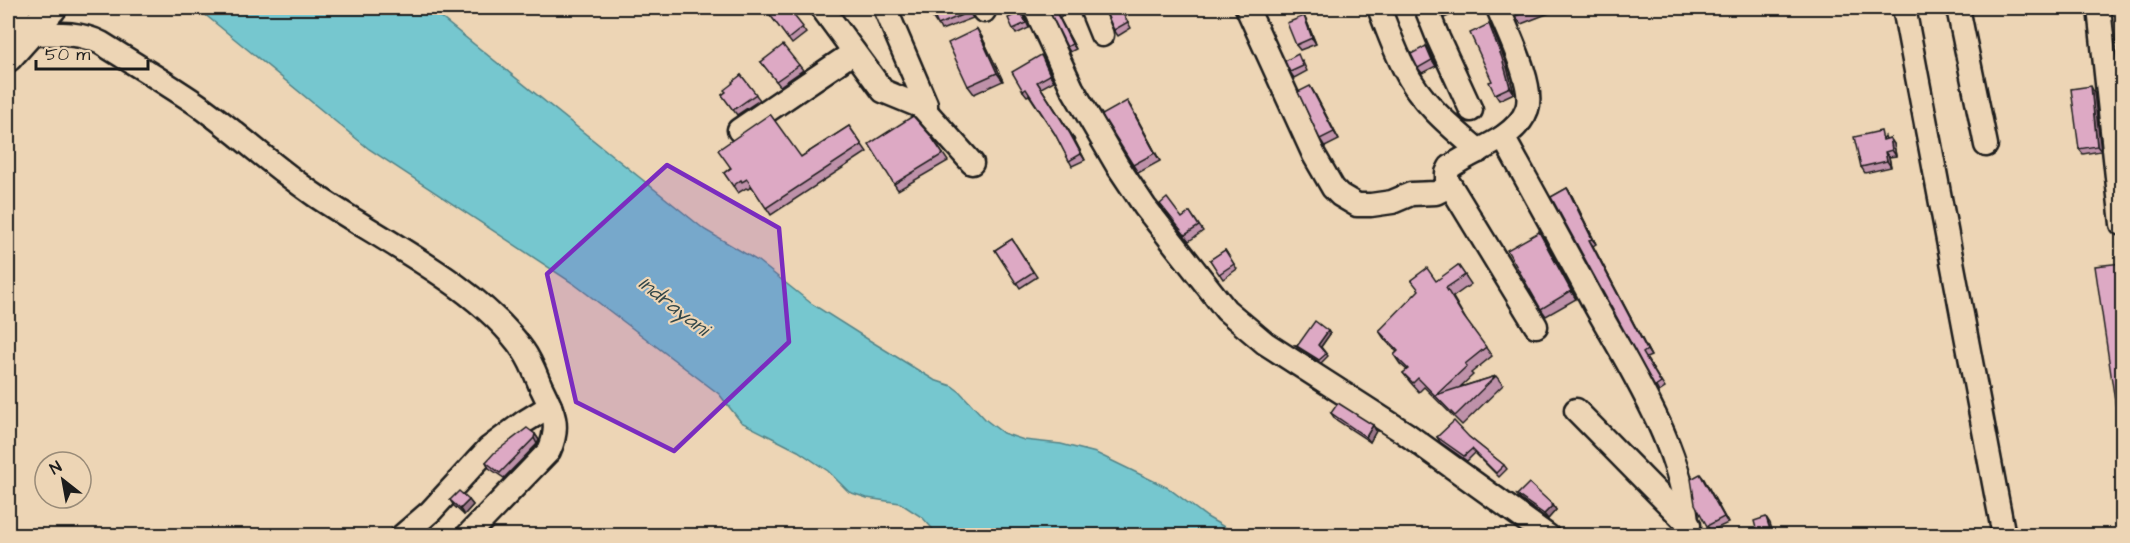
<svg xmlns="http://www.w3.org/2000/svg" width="2130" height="543" viewBox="0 0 2130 543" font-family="'Architects Daughter',sans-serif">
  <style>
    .water { fill: #76c7cf; stroke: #528387; stroke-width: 1.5 }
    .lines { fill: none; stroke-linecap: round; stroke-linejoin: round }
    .minor-casing { stroke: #1c1c1c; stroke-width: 27 }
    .major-casing { stroke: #1c1c1c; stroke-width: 33 }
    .minor { stroke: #edd5b5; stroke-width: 22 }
    .major { stroke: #edd5b5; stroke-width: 28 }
    .wall { fill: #be91a9; stroke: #1c1c1c; stroke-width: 1.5 }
    .shaded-wall { fill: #9b7689; stroke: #1c1c1c; stroke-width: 1.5 }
    .building { fill: #dda9c4; stroke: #1c1c1c; stroke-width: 1.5 }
    .marked { fill: #7b2cbf; fill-opacity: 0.2; stroke: #7b2cbf; stroke-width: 4.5; stroke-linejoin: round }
    .labels { text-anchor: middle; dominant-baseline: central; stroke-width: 4.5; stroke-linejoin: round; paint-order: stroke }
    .water-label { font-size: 21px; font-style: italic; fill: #324749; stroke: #edd5b5 }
  </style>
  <rect width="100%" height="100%" fill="#edd5b5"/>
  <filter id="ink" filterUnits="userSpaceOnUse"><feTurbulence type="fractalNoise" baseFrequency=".0167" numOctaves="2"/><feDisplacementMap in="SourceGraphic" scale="12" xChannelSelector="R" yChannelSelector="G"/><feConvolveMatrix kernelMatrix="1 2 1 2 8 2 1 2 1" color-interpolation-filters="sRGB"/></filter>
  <g filter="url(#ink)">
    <path class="water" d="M197 8H429L705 230 758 261 812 304 869 340 934 380 952 386 960 392 986 420 1003 433 1024 440 1061 444 1096 453 1168 488 1207 517 1238 535H938L923 518 900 503 867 498 849 492 828 471 798 451 741 422 719 394 574 284 369 149Z"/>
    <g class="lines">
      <defs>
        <g id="minor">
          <path d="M822 8 883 91 922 107 972 163"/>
          <path d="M885 8 926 104V111"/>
          <path d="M983 8 984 11"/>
          <path d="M1035 8 1072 88 1117 165 1145 207 1226 310 1265 343 1405 433 1548 536"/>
          <path d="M1091 8 1102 35"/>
          <path d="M1247 8 1314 155 1333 188 1340 195 1357 205H1371L1392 202 1411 194 1436 193 1450 186"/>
          <path d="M1379 8C1387 28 1394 49 1404 68 1420 102 1451 127 1479 151"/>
          <path d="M1426 8 1438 38 1471 110"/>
          <path d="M1498 8C1507 31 1535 86 1527 109 1523 121 1513 130 1503 137 1486 148 1467 155 1450 167L1447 173V180L1536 326"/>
          <path d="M1904 8 2004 536"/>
          <path d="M1958 8 1986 145"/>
          <path d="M2099 8 2122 224"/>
          <path d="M27 34C53 34 77 31 101 43 133 63 166 83 197 104 238 133 275 168 316 196 380 239 480 287 523 350 531 361 536 375 541 387 553 411 561 425 549 451L467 536"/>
          <path d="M739 130 854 52"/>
          <path d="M1503 137C1534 193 1565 249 1595 305 1631 370 1690 460 1687 536"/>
          <path d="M1576 410 1689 525"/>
          <path d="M402 536 431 511 489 448 524 422 550 406"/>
        </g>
        <g id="major">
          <path d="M8 19 16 8"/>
          <path d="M8 57 52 8"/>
        </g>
      </defs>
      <use href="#minor" class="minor-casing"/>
      <use href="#major" class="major-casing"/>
      <use href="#minor" class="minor"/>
      <use href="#major" class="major"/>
    </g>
    <g class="wall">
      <path d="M765 8H788L806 33 792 44Z"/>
      <path d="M928 8H971L973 18 941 30 937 22 936 23 932 17Z"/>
      <path d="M1048 8H1077L1078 9 1059 17 1076 49 1070 52 1067 47Z"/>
      <path d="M1104 8H1120L1131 28 1118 36 1114 30Z"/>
      <path d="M1439 8H1459L1460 11 1444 18Z"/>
      <path d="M1512 8H1556L1557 10 1521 24 1515 16Z"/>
      <path d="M1021 12 1024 17 1029 28 1016 34 1013 29Z"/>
      <path d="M1304 16 1307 22 1316 44 1300 50 1296 45Z"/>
      <path d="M1489 24 1493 30 1506 63 1514 93 1499 100 1495 94 1492 81Z"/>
      <path d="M977 29 982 37 1003 81 974 94 968 86Z"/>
      <path d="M1426 46 1436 66 1422 73 1418 68Z"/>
      <path d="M1044 60 1054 81 1041 88 1073 137 1085 160 1072 166 1055 134 1029 95 1027 96 1023 91Z"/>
      <path d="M1302 60 1307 71 1294 78 1290 72Z"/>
      <path d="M761 62 799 65 803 70 780 86Z"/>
      <path d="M741 75 760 100 737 115 722 95 726 92 733 83Z"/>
      <path d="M1310 86 1315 94 1339 140 1325 147 1320 139Z"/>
      <path d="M2094 92 2101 151 2083 154 2079 149Z"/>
      <path d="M1127 101 1132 109 1160 161 1138 173 1133 165Z"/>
      <path d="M849 126 867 152 771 215 752 186 748 189 746 188 738 193 724 173 730 168 801 157Z"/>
      <path d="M930 135 948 161 898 190 894 184Z"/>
      <path d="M1885 136 1886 139 1890 138 1894 144 1896 156 1889 157 1891 167 1865 173 1861 167Z"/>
      <path d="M1567 188 1571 194 1596 244 1593 246 1651 356 1646 358 1665 388 1659 392 1551 197Z"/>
      <path d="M1164 209 1182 218 1190 212 1203 231 1189 241Z"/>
      <path d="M1539 232 1544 240 1576 299 1546 316 1541 309Z"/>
      <path d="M1012 239 1037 277 1020 288 995 250Z"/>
      <path d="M1225 250 1237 269 1223 279 1210 260Z"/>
      <path d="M1458 265 1471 284 1453 297 1468 323 1492 356 1471 373 1473 375 1460 387 1496 376 1503 385 1462 425 1424 387 1419 392 1410 382 1403 373 1407 370 1400 364 1394 355 1397 352 1385 340 1379 331Z"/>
      <path d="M1328 331 1330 334 1321 347 1328 356 1321 363 1297 347 1295 345H1298Z"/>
      <path d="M1331 413 1373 425 1376 431 1370 442 1335 419Z"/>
      <path d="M535 434 539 440 537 444 504 478 489 468 486 462Z"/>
      <path d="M1437 437H1469L1504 465 1507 469 1499 477 1475 453 1467 461 1440 442Z"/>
      <path d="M1700 474 1728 523 1711 531 1707 526Z"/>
      <path d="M1517 495 1553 505 1556 510 1548 519 1521 500Z"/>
      <path d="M450 500H469L473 505 464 515 454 506Z"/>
    </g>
    <g class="shaded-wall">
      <path d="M968 8H971L973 18 969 12Z"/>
      <path d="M1056 12 1059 17 1076 49 1072 44Z"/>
      <path d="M1304 16 1307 22 1316 44 1312 38Z"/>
      <path d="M1489 24 1493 30 1506 63 1514 93 1510 87Z"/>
      <path d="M977 29 982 37 1003 81 997 73Z"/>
      <path d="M1426 46 1436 66 1432 60Z"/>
      <path d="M1041 55 1044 60 1054 81 1050 75Z"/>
      <path d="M1037 82 1073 137 1085 160 1081 154Z"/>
      <path d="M1310 86 1315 94 1339 140 1334 132Z"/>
      <path d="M2091 86 2094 92 2101 151 2097 146Z"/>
      <path d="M1127 101 1132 109 1160 161 1155 153Z"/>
      <path d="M1890 138 1894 144 1896 156 1892 150Z"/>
      <path d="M1885 152 1889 157 1891 167 1887 161Z"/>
      <path d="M1567 188 1571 194 1596 244 1592 239Z"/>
      <path d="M1539 232 1544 240 1576 299 1571 291Z"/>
      <path d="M1589 240 1593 246 1651 356 1647 350Z"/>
      <path d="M2120 281 2122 285V301Z"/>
      <path d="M1328 331 1330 334 1320 348 1318 345Z"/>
      <path d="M1373 425 1376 431 1370 442 1366 437Z"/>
      <path d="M535 434 539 440 537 444 534 438Z"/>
      <path d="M1700 474 1704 479 1728 523 1724 517Z"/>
      <path d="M469 500 473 505 464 515 460 509Z"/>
      <path d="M1553 505 1556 510 1548 519 1544 514Z"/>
      <path d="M1766 517 1770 523 1774 536H1772Z"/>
    </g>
    <g class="building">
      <path d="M765 8H788L803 27 788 39Z"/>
      <path d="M928 8H968L969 12 938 25 934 16 932 17Z"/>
      <path d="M1048 8H1065L1056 12 1072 44 1067 47Z"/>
      <path d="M1104 8H1119L1128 22 1114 30Z"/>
      <path d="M1439 8H1451L1441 12Z"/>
      <path d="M1512 8H1537L1515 16Z"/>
      <path d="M1021 12 1026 23 1013 29 1008 18Z"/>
      <path d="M1304 16 1312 38 1296 45 1287 23Z"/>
      <path d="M1489 24 1502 58 1510 87 1495 94 1489 82 1492 81 1470 33Z"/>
      <path d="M977 29 997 73 968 86 948 43Z"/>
      <path d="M783 45 799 65 776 81 761 62Z"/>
      <path d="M1426 46 1432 60 1418 68 1411 54Z"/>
      <path d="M1298 54 1303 66 1290 72 1285 61Z"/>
      <path d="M1041 55 1050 75 1037 82 1069 132 1081 154 1069 161 1055 134 1026 89 1023 91 1012 72Z"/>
      <path d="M741 75 756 94 733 110 722 95 726 92 724 90 733 83 732 82Z"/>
      <path d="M1310 86 1334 132 1320 139 1298 92Z"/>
      <path d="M2091 86 2097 146 2079 149 2071 89Z"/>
      <path d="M1127 101 1155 153 1133 165 1102 115Z"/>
      <path d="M2119 103H2122V126Z"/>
      <path d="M770 114 801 157 849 126 862 145 766 208 747 179 742 182 741 180 733 186 724 173 731 168 718 150Z"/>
      <path d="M913 116 930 135 943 154 894 184 869 144Z"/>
      <path d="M1881 131 1883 140 1890 138 1892 150 1885 152 1887 161 1861 167 1854 137Z"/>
      <path d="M1567 188 1592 239 1589 240 1647 350 1643 353 1661 383 1655 387 1551 197Z"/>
      <path d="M1167 198 1182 218 1190 212 1199 226 1185 235 1160 204Z"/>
      <path d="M1539 232 1571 291 1541 309 1507 250Z"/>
      <path d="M1012 239 1033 272 1016 283 995 250Z"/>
      <path d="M1225 250 1234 264 1219 274 1210 260Z"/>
      <path d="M2122 263V281H2120L2122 301V449L2095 266Z"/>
      <path d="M1458 265 1465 275 1446 288 1464 317 1486 347 1465 364 1467 366 1436 395 1496 376 1455 416 1418 378 1413 383 1403 373 1408 369 1394 355 1398 351 1379 331 1419 290 1411 280 1427 268 1436 281Z"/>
      <path d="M1315 321 1328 331 1318 345 1326 354 1319 360 1295 345H1298Z"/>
      <path d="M1338 403 1373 425 1366 437 1331 413Z"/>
      <path d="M1454 421 1469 437 1504 465 1496 473 1472 449 1464 456 1437 437Z"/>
      <path d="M527 428 535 434 534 438 500 473 486 462 494 453Z"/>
      <path d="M1700 474 1724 517 1707 526 1695 504 1691 479Z"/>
      <path d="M1529 483 1553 505 1544 514 1517 495Z"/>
      <path d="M459 491 469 500 460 509 450 500Z"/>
      <path d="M1766 517 1772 536H1758L1754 521Z"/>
    </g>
  </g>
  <path class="marked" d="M667 165 779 228 789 342 674 451 576 402 547 274Z"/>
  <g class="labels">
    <g class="water-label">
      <text transform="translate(674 306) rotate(38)">Indrayani</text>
    </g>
  </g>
  <rect width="2130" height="543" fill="none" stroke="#edd5b5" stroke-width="30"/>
  <rect x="15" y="15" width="2100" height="513" fill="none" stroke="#1c1c1c" stroke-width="2" filter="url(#ink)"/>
  <g transform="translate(63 480) rotate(329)"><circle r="28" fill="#edd5b5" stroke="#998b78" stroke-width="1.5"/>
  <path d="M0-4.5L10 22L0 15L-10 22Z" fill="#1c1c1c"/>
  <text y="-9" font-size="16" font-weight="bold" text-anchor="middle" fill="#1c1c1c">N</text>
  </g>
  <path d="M36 60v9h112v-9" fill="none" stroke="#1c1c1c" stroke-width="3"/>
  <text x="45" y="60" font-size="18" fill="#1c1c1c" stroke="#edd5b5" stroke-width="4.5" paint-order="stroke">50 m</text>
</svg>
